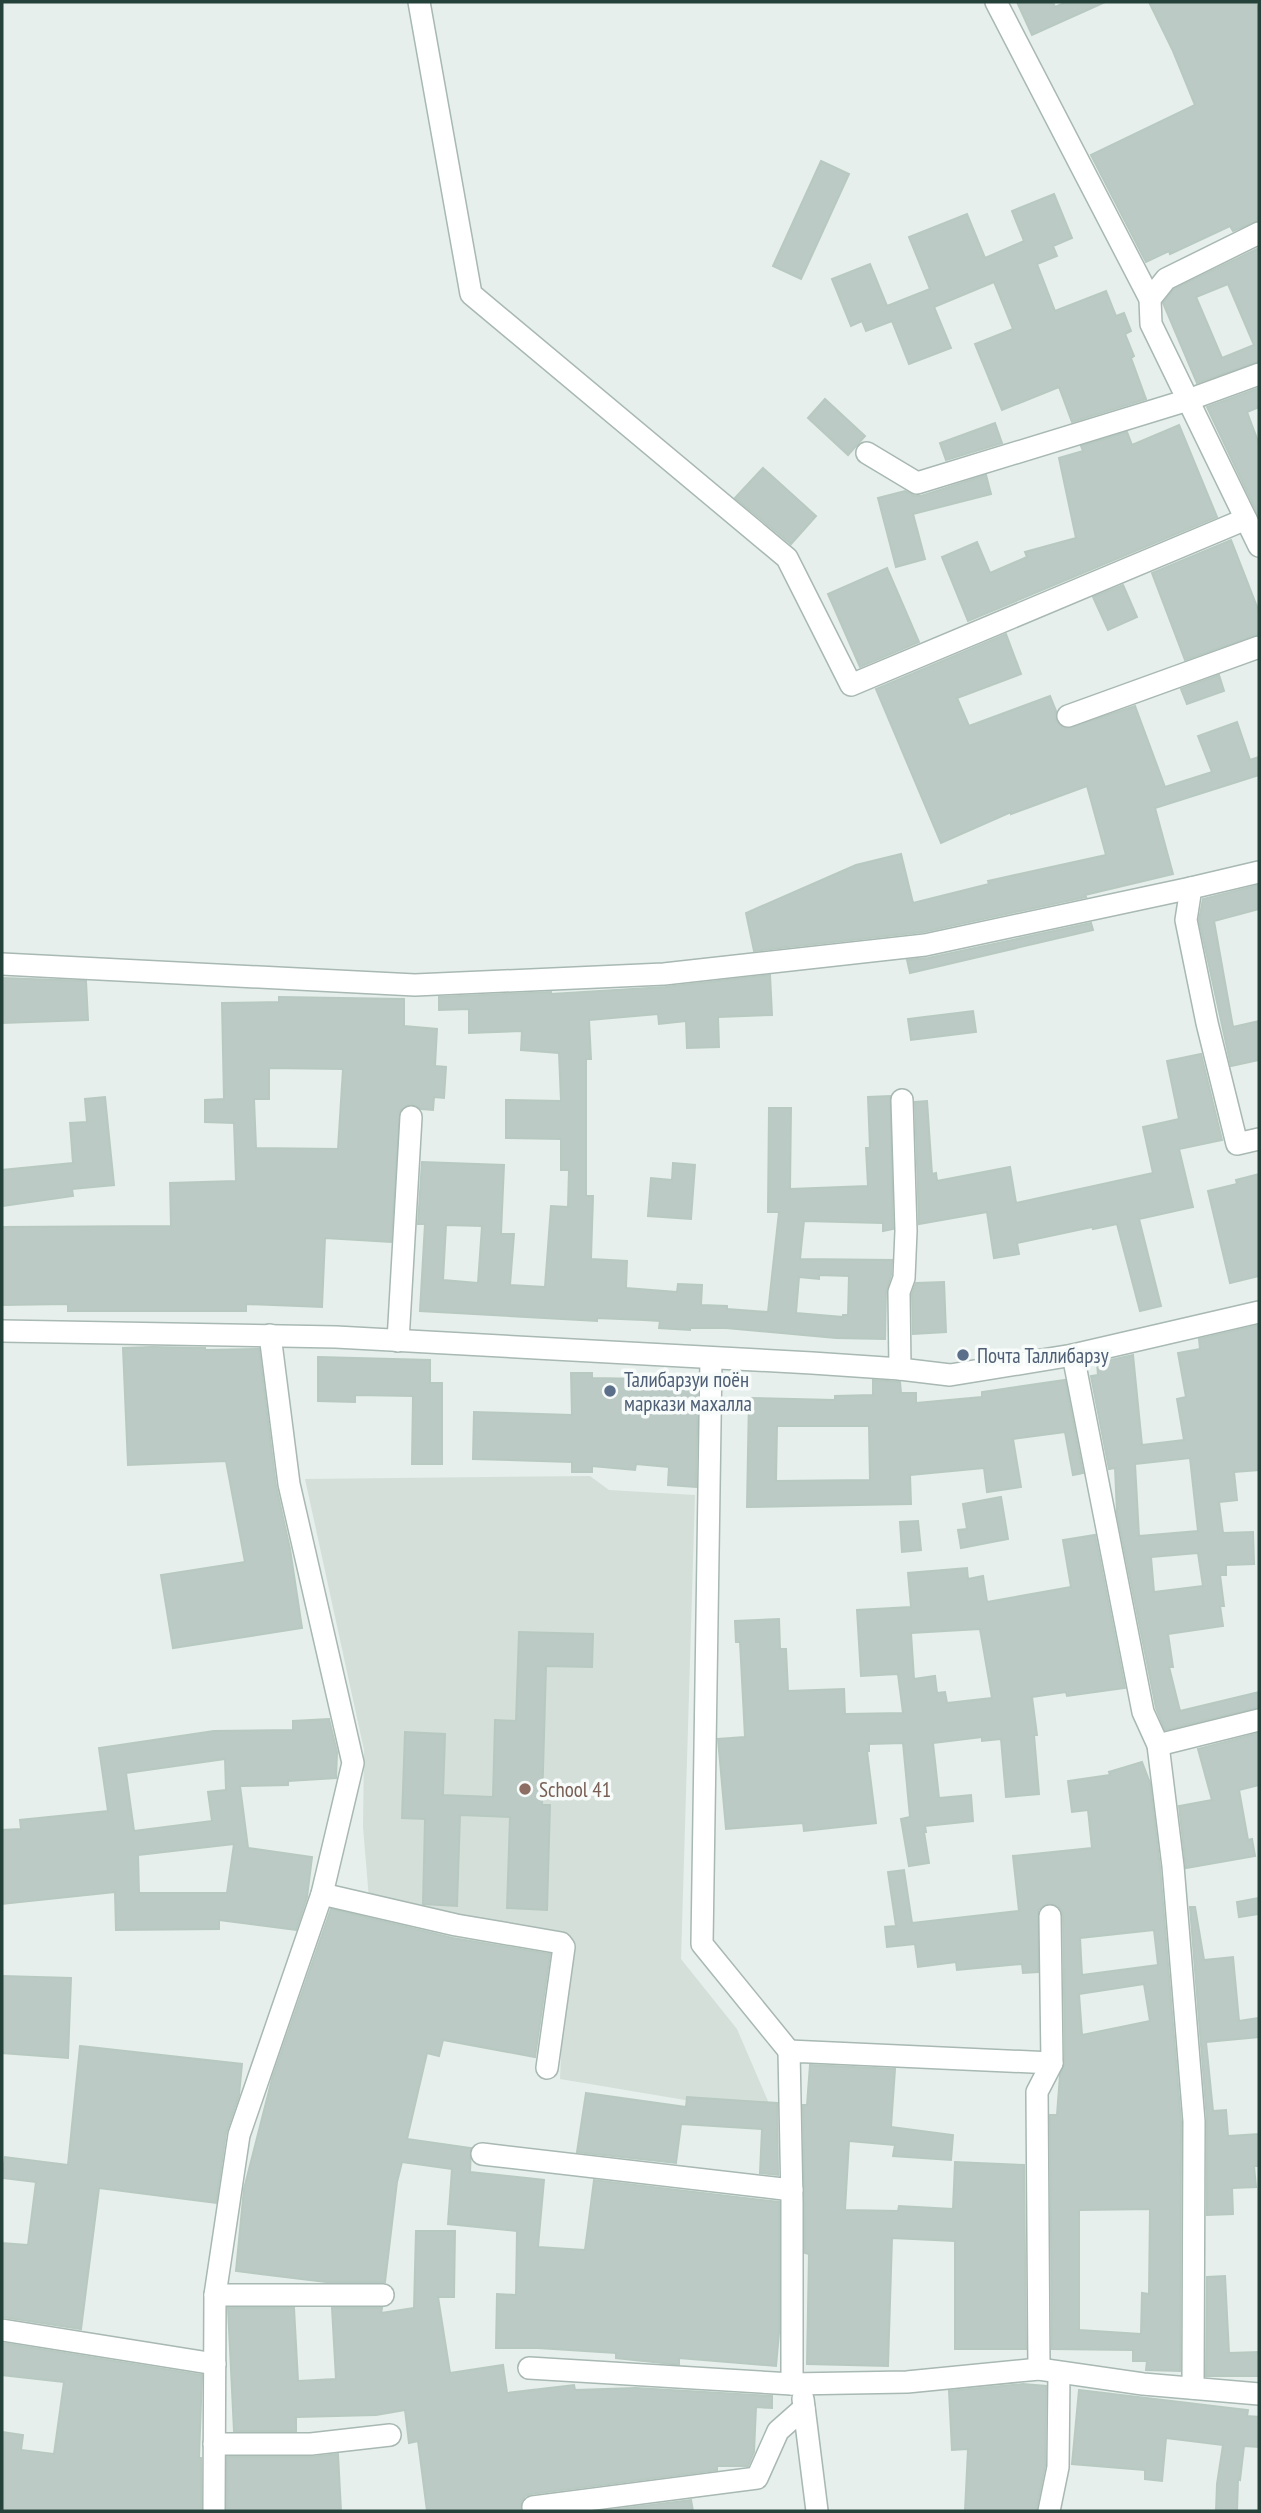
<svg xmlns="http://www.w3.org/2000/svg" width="1261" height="2513" viewBox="0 0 1261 2513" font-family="'PT Sans Narrow',sans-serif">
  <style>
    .built { fill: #d4dfda }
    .building { fill: #bbcac4; stroke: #b8c9c2; stroke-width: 2; fill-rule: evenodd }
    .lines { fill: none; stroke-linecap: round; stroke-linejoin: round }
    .minor-casing { stroke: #a8b8b2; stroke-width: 24 }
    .minor { stroke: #fff; stroke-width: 21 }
    .service-dot { fill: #5c6f8a; stroke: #f7fbf9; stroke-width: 2.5 }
    .education-dot { fill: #8d6e63; stroke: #f7fbf9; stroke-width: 2.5 }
    .labels { text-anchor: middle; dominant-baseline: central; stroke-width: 7; stroke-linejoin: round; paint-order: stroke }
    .service-label { font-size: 21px; fill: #4e5e75; stroke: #f7fbf9; text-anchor: start }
    .education-label { font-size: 21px; fill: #785e54; stroke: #f7fbf9; text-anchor: start }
  </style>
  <rect width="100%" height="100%" fill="#e6efeb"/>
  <path class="built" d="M590 1476 609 1490 695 1495 681 1959 737 2029 774 2115 560 2079 566 1941 369 1899 363 1827 364 1750 305 1479Z"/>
  <g class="building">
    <path d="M1017 2H1053L1055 7 1067 2H1105L1032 35Z"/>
    <path d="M1149 2H1255L1259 10V220L1233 231 1230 226 1170 254 1169 251 1146 262 1091 155 1195 105 1173 51Z"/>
    <path d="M821 161 849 174 801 279 773 266Z"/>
    <path d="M1054 194 1072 238 1053 246 1057 256 1037 264 1055 311 1106 291 1116 316 1124 313 1131 331 1125 334 1134 356 1131 358 1146 399 1072 422 1059 387 1002 410 975 344 1013 329 994 282 934 307 951 348 909 364 892 321 866 331 862 321 851 326 832 279 870 264 887 306 930 289 909 237 967 214 985 258 1024 241 1012 211Z"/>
    <path d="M1259 248V361L1197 383 1163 303 1174 289ZM1228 284 1254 345 1222 358 1196 297Z"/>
    <path d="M1259 388V407L1247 412 1259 444V517L1207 407Z"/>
    <path d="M825 399 865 436 848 455 808 418Z"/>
    <path d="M995 423 1002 443 946 460 940 443Z"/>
    <path d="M1179 425 1217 517 968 621 942 557 977 542 990 573 1027 557 1025 552 1076 538 1059 458 1083 451 1081 446 1127 432 1132 445Z"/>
    <path d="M763 468 816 516 791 544 735 498Z"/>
    <path d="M986 475 991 494 913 514 925 559 896 567 878 498 905 491 915 496H921Z"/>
    <path d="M1231 540 1259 612V634L1185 660 1152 573Z"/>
    <path d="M887 568 919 642 860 667 828 594Z"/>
    <path d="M1123 585 1137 617 1108 630 1093 597Z"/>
    <path d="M1006 634 1021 674 957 698 969 726 1050 696 1056 711V721L1066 729 1135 706 1165 787 1212 772 1198 736 1237 722 1250 760 1259 757V775L1155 808 1173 874 1085 895 1086 897 923 932 754 951 746 913 856 865 901 854 913 903 989 884 988 881 1106 855 1087 786 1011 814V812L941 843 876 689Z"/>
    <path d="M1219 675 1224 691 1187 704 1181 689Z"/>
    <path d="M1259 885V909L1214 921 1233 1027 1259 1021V1060L1231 1066 1199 920 1203 899Z"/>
    <path d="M1091 923 1093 930 910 973 907 960 928 958Z"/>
    <path d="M770 975 772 1015 718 1017 719 1047 687 1048 686 1021 659 1024 658 1014 589 1020 591 1059H586V1196H593L591 1259 627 1261 626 1288 677 1292 678 1284 702 1285 701 1305 727 1306V1309L768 1312 779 1212H768L769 1108H791L790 1189 868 1186 866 1148H870L868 1097 890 1096 893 1229 883 1231V1223L804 1221 800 1259 892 1260 891 1275 886 1292 885 1339 836 1338 726 1328H690V1330L659 1328 660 1321 644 1320 597 1318V1321L420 1311 425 1224H418L422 1162 504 1165 501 1234H514L510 1285 545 1287 551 1206 568 1207 569 1170H561V1139L506 1138V1100L561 1101 559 1053 521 1050 522 1031 469 1033V1009L439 1010V997L551 992V994L665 987ZM446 1225 482 1226 478 1283 443 1280ZM819 1275 849 1276 848 1315H843V1317L796 1313 799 1277 819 1279Z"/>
    <path d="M2 978 86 981 88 1020 2 1023Z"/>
    <path d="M279 997 404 999V1026L437 1029 435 1066 446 1067 444 1098 434 1097 433 1110 421 1109 411 1104 400 1110 391 1242 325 1238 322 1307 246 1304V1311H68V1304L2 1305V1227L171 1226 170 1183 236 1181 234 1123 205 1122V1100L224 1099 222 1003 279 1002ZM269 1068 343 1069 338 1149 256 1148 254 1099H269Z"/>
    <path d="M973 1011 976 1032 911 1040 908 1019Z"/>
    <path d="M1201 1054 1222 1140 1179 1149 1193 1207 1139 1219 1161 1306 1140 1311 1117 1224 1093 1229 1092 1227 1017 1243 1019 1254 994 1258 987 1212 919 1224 915 1102 927 1101 932 1174 936 1173 937 1181 1010 1167 1016 1203 1153 1173 1143 1127 1179 1119 1167 1061Z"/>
    <path d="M105 1097 114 1185 72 1189 73 1196 2 1206V1170L73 1163 70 1123 87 1122 85 1099Z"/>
    <path d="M673 1163 695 1165 691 1219 648 1216 651 1178 672 1180Z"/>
    <path d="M1259 1174V1276L1230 1283 1208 1191 1237 1184 1236 1180Z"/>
    <path d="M944 1282 946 1332 913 1334 912 1294 916 1283Z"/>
    <path d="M1259 1325V1470L1234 1472 1237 1500 1219 1502 1223 1533 1253 1532 1254 1564 1226 1565V1575H1220L1224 1606H1220L1223 1626 1168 1634 1173 1667H1169L1180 1711 1259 1692V1707L1165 1730 1156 1708 1117 1513 1115 1468 1109 1469 1091 1376 1098 1375 1097 1363 1133 1355 1142 1445 1184 1440 1177 1399 1186 1397 1178 1353 1200 1349 1199 1339ZM1190 1458 1198 1531 1139 1536 1135 1464ZM1198 1553 1203 1586 1154 1592 1151 1557Z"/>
    <path d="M152 1347 205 1348V1350L259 1349 276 1486 290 1549 302 1628 173 1648 161 1575 245 1562 226 1461 128 1465 123 1348Z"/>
    <path d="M318 1357 430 1360V1383H442V1464H412L413 1396 355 1395V1402L318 1401Z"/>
    <path d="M571 1373H592V1378L698 1380 696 1487 668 1485 669 1467 636 1464 635 1470 592 1466V1472H572V1462L473 1459 474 1412 572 1415Z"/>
    <path d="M873 1380 900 1382 901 1393H916V1403L982 1397V1392L1065 1380 1083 1473 1073 1475 1065 1432 1013 1439 1021 1487 987 1492 984 1468 910 1475 911 1504 747 1507 749 1398 835 1400V1396L873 1395ZM777 1426H869L870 1480 776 1481Z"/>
    <path d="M1001 1497 1008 1539 961 1548 958 1530 967 1529 963 1504Z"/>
    <path d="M918 1521 921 1550 902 1552 900 1522Z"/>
    <path d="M1095 1535 1125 1688 1067 1696 1066 1692 1032 1697 1037 1735H1034L1039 1794 1006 1797 1001 1739 982 1741V1737L933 1743 939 1798 971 1795 973 1821 925 1826 926 1832H924L929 1863 909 1866 901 1819 910 1817 903 1743 869 1744V1751H867L876 1823 804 1831 803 1823 726 1829 718 1739 745 1737 740 1642H736L735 1621 779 1619 780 1649H786L788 1691 844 1689 845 1714 903 1713 898 1674 861 1676 857 1610 911 1607 908 1573 967 1568 968 1579 983 1576 987 1602 1071 1587 1063 1540ZM980 1629 992 1698 947 1703 945 1692 937 1693 935 1676 914 1679 911 1633Z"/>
    <path d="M519 1632 593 1634 592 1667 546 1666 542 1805H550L547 1910 507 1908 510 1817 460 1815 457 1906 423 1904 425 1819 402 1818 405 1732 445 1734 443 1795 493 1797 495 1720 516 1721Z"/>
    <path d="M329 1719 337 1752 336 1778 288 1781V1785L240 1786 248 1848 312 1857 307 1897 296 1930 219 1920V1929L116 1930 115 1892 2 1904V1830L21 1829 20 1820 108 1811 99 1748 214 1731 293 1730V1721ZM225 1759 226 1790 208 1792 212 1821 134 1831 126 1773ZM234 1844 227 1893H139L138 1855Z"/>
    <path d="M1259 1733V1785L1239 1790 1248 1840 1252 1839 1255 1856 1186 1868 1179 1806 1212 1800 1198 1749Z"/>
    <path d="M1142 1762 1150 1783 1160 1867 1181 2122 1180 2371 1146 2370 1147 2361H1133V2350L1052 2349 1050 2115H1057L1060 2075 1065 2063 1063 1916 1061 1909 1049 1903 1038 1910V1972L1023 1973 1022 1964 957 1970 956 1962 918 1967 915 1944 887 1947 885 1927 896 1926 888 1872 904 1870 912 1923 1019 1911 1013 1856 1092 1848 1088 1810 1072 1812 1068 1781 1110 1775 1109 1772ZM1154 1930 1158 1965 1082 1975 1080 1938ZM1144 1984 1150 2021 1082 2035 1079 1994ZM1150 2209 1149 2294 1142 2293 1141 2334 1079 2330V2210Z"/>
    <path d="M1259 1898V1914L1239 1917 1237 1902Z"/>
    <path d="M1190 1907H1195L1204 1960 1233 1957 1239 2021 1259 2018V2037L1206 2042 1213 2111 1226 2110 1228 2136 1259 2134V2166H1254L1256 2187 1232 2188 1233 2214 1207 2215V2120Z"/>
    <path d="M331 1909 453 1938 550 1954 535 2057 443 2040 439 2056 427 2053 407 2139 471 2148 470 2172 544 2180 538 2247 585 2250 594 2180 779 2202V2333L776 2366 679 2358V2364H672L616 2358V2353L538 2348H496L497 2294 516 2295 517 2231 448 2224 452 2169 402 2162 397 2182 385 2282H326L236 2271 244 2189 272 2079Z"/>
    <path d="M2 1976 71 1978 68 2058 2 2053Z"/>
    <path d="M80 2046 242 2064 239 2095 226 2133 216 2203 99 2188 81 2329 2 2317V2243L28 2245 36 2182 2 2178 5 2157 68 2165Z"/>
    <path d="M810 2065 895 2069 891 2127 953 2135 951 2160 893 2156 895 2145 849 2141 845 2210 898 2211 899 2206 953 2209 955 2162 1024 2165 1026 2349H955V2241L892 2238 888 2366 807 2364 809 2254 805 2253 803 2105H807Z"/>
    <path d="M586 2093 686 2107 687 2097 777 2103 778 2175 760 2173 762 2129 681 2124 676 2163 577 2152Z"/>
    <path d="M416 2231H455L454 2297H438L450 2373 503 2365 507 2393 574 2385 575 2390 636 2388 772 2396V2408L756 2407 754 2452 748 2466H717V2470L531 2494 525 2496 521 2502V2511H427L418 2441 409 2443 405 2410 376 2415 296 2417V2431H234L228 2308H294L298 2381 336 2379 332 2308H382L381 2313 414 2308Z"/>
    <path d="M1225 2276 1229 2353 1259 2352V2376H1206L1207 2277Z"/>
    <path d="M2 2343 202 2375 199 2458H201V2511H2V2432L23 2435 21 2450 54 2454 64 2382 2 2375Z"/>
    <path d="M1023 2384 1046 2386 1045 2466 1036 2511H965L968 2449 952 2450 949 2391Z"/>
    <path d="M1079 2390 1248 2410 1247 2416 1259 2417V2447L1244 2446 1240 2480 1238 2479 1237 2511H1216L1217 2484 1223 2445 1166 2438 1162 2481 1145 2479V2470L1072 2464Z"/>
    <path d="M338 2454 341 2511H227V2457H311Z"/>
    <path d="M691 2500 693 2511H602Z"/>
  </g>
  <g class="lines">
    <defs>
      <g id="minor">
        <path d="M419 2 471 294 787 558 851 685 1246 519"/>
        <path d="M996 2 1150 299"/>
        <path d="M1259 233 1166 279 1150 299 1151 324 1259 546"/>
        <path d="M867 453 917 483 1188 400 1259 374"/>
        <path d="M1068 716 1259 647"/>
        <path d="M1259 872 1191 888 1186 920 1207 1023 1237 1144 1259 1139"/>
        <path d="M2 964 415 985 664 974 925 945 1191 888"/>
        <path d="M2 1331 336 1337 812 1363 900 1369 950 1375 1073 1355 1259 1312"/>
        <path d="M398 1341 411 1117"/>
        <path d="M1073 1355 1143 1712 1158 1745 1173 1866 1194 2121 1193 2388"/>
        <path d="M711 1358 702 1944 789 2051"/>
        <path d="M900 1369 899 1292 904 1278 906 1231 902 1100"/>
        <path d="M1158 1745 1259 1720"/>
        <path d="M322 1894 456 1925 561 1943 564 1947 547 2068"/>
        <path d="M482 2154 792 2190"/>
        <path d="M215 2295H383"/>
        <path d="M2 2330 215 2364"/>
        <path d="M529 2368 792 2384 907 2382 1039 2369 1143 2384 1259 2394"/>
        <path d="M1039 2369 1037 2092 1052 2063 1050 1916"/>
        <path d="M792 2384V2202L789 2051 1052 2063"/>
        <path d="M803 2399 817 2511"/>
        <path d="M214 2444H311L390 2435"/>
        <path d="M214 2511 215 2295 239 2135 322 1894 353 1763 289 1484 270 1335"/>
        <path d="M534 2511 533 2507 757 2478 778 2431 804 2408"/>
        <path d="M1049 2511 1058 2467 1059 2373"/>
      </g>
    </defs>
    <use href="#minor" class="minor-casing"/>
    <use href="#minor" class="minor"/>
  </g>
  <g class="service-dot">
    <circle cx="963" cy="1355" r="7"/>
    <circle cx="610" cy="1391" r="7"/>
  </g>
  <circle class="education-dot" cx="525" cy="1789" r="7"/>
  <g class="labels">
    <g class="service-label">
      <text x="977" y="1355">Почта Таллибарзу</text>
      <text x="624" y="1379">Талибарзуи поён<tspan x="624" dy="24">маркази махалла</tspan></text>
    </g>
    <g class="education-label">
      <text x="539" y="1789">School 41</text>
    </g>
  </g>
  <rect width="1261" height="2513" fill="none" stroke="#24423a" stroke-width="7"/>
</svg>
